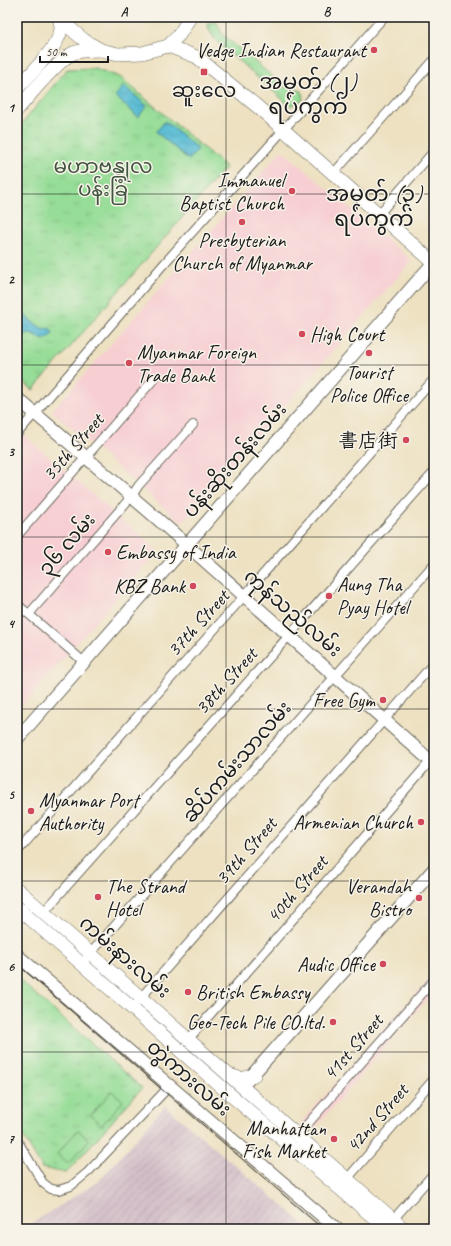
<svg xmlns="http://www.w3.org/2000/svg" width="451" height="1246" viewBox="0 0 451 1246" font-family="Caveat,'LXGW WenKai TC','Noto Sans Myanmar',sans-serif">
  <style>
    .built { fill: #f7cfd3 }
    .industrial { fill: url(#industrial-furrows) }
    .grass { fill: url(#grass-tufts); stroke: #597c5a }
    .pitch { fill: #96dd97; stroke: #597c5a }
    .water { fill: url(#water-waves); stroke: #396c78 }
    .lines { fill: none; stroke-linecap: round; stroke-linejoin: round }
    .street-casing { stroke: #656156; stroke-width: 10 }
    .secondary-casing { stroke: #656156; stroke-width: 14 }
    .primary-casing { stroke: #656156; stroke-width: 14 }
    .street { stroke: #fff; stroke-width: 8 }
    .secondary { stroke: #fff; stroke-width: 12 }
    .primary { stroke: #fff; stroke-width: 13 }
    .tram { stroke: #1c1c1c; stroke-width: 1 }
    .grid { fill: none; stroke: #1c1c1c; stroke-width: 1; stroke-opacity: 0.55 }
    .poi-dot { fill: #d1495b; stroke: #f7f3e8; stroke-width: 1.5 }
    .labels { text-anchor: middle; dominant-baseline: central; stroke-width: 3; stroke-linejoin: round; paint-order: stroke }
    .poi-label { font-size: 20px; fill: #1c1c1c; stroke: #f7f3e8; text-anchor: end }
    .park-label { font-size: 20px; fill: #415641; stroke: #f7f3e8 }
    .street-label { font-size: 20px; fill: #1c1c1c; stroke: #f7f3e8 }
    .quarter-label { font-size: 22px; fill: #1c1c1c; stroke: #f7f3e8 }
    .neatline { fill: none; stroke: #1c1c1c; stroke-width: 1.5 }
    .grid-label { font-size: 13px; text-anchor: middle; font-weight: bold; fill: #1c1c1c }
  </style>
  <defs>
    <pattern id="industrial-furrows" width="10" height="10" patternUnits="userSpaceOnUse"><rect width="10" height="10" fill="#d2bdc7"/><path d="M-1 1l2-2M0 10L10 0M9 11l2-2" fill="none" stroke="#b4a2aa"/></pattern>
    <pattern id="grass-tufts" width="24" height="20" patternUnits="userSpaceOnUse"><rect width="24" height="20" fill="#96dd97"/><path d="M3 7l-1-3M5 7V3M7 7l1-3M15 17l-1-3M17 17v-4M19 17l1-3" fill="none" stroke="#81bd82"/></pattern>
    <pattern id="water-waves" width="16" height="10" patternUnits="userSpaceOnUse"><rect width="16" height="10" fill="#56bbd4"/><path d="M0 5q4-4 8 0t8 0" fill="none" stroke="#4aa0b5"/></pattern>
  </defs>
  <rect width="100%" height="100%" fill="#f7f3e8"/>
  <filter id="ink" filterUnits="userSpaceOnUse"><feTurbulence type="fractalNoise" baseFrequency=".025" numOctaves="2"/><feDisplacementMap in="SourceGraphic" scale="8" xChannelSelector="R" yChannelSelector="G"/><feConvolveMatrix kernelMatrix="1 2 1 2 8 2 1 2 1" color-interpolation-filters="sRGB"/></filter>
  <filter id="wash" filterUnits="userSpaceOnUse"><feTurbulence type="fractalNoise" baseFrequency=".012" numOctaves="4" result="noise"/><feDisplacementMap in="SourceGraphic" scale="16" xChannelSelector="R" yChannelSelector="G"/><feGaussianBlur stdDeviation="0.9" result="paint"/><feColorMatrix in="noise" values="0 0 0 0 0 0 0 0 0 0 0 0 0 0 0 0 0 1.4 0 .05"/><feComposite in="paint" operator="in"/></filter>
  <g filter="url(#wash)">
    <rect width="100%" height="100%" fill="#ede1c1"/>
    <g class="built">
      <path d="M282 150 412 261 182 523 52 411Z"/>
      <path d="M17 429 158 551 17 711Z"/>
      <path d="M434 974V991L313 1130 302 1121Z"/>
    </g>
    <path class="industrial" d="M165 1106 216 1149 310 1229H23L99 1181Z"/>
    <g class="grass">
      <path d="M216 21 223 35 285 87 302 91 303 100 290 106 216 41 210 32 207 24Z"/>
      <path d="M95 68 120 77 226 167 33 390 17 377V130L67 69Z"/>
      <path d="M17 978 142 1088 66 1173 42 1168 17 1126Z"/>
    </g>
    <g class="pitch">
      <path d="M112 1091 123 1101 102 1125 91 1115Z"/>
      <path d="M78 1130 89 1140 68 1164 57 1154Z"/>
    </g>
    <g class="water">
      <path d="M124 86 147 106 138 117 115 96Z"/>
      <path d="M165 121 198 149 189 160 156 132Z"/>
      <path d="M17 308C25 311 25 317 31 321 35 324 37 324 41 328L51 329 53 334 44 340 31 333 23 334 17 326Z"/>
    </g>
  </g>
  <g filter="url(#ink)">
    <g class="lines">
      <defs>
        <g id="street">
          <path d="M333 174 434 60"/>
          <path d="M379 214 434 151"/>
          <path d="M17 434 162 266 384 17"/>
          <path d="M17 536 154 379"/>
          <path d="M17 604 84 662"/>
          <path d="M29 614 131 497 139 485 193 425"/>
          <path d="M17 852 244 596 434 379"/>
          <path d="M43 913 434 472"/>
          <path d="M81 964 434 564"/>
          <path d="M138 1001 434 663"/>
          <path d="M188 1040 433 758"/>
          <path d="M297 1136 434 980"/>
          <path d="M17 1140 43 1183 51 1189 59 1190 71 1186 88 1172 164 1092 166 1083"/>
          <path d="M347 1179 434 1079"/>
          <path d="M391 1222 434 1173"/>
        </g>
        <g id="secondary">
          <path d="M17 398 153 515 434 764"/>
          <path d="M17 739 434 262"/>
          <path d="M17 955 337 1229"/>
          <path d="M247 1081 434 869"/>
        </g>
        <g id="primary">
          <path d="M63 17 71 29 84 40 101 50 118 54 142 53 168 46 179 35 190 17"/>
          <path d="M168 46 197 57 259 108 434 263"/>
          <path d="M17 89C29 75 59 47 61 29 61 26 60 21 59 17"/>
          <path d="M17 110C30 95 57 61 73 53 82 50 92 50 101 50"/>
          <path d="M17 889 404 1229"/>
          <path d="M17 907 233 1097 387 1229"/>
          <path d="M229 1075 242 1079 254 1075"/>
        </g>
      </defs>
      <use href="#street" class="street-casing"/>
      <use href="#secondary" class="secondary-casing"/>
      <use href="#primary" class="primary-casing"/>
      <use href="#street" class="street"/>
      <use href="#secondary" class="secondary"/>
      <use href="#primary" class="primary"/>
      <path class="tram" d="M17 964 323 1229"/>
    </g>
  </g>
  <path class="grid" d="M226 17V1229M17 194H434M17 365H434M17 537H434M17 709H434M17 881H434M17 1052H434"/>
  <g class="poi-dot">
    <circle cx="374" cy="50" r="4"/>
    <rect x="200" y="68" width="8" height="8" rx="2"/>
    <circle cx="292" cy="191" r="4"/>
    <circle cx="242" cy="222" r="4"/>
    <circle cx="302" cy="334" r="4"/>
    <circle cx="369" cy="353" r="4"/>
    <circle cx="129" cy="363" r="4"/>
    <circle cx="406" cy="440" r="4"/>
    <circle cx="108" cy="552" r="4"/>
    <circle cx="193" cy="586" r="4"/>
    <circle cx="329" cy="596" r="4"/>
    <circle cx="383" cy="700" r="4"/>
    <circle cx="31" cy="811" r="4"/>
    <circle cx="421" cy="822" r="4"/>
    <circle cx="98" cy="897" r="4"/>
    <circle cx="419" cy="898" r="4"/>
    <circle cx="383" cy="964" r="4"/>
    <circle cx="188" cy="992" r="4"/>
    <circle cx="333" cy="1022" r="4"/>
    <circle cx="334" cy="1139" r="4"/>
  </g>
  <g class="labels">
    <g class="poi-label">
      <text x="366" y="50">Vedge Indian Restaurant</text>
      <text x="204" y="90" text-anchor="middle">ဆူးလေ</text>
      <text x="284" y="180">Immanuel<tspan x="284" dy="23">Baptist Church</tspan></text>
      <text x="242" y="240" text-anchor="middle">Presbyterian<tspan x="242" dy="23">Church of Myanmar</tspan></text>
      <text x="310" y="334" text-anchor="start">High Court</text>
      <text x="137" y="352" text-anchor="start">Myanmar Foreign<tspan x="137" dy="23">Trade Bank</tspan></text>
      <text x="369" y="372" text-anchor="middle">Tourist<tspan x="369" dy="23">Police Office</tspan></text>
      <text x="398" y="440">書店街</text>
      <text x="116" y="552" text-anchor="start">Embassy of India</text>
      <text x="337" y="584" text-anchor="start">Aung Tha<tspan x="337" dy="23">Pyay Hotel</tspan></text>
      <text x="185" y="586">KBZ Bank</text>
      <text x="375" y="700">Free Gym</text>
      <text x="39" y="800" text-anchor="start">Myanmar Port<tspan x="39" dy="23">Authority</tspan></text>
      <text x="413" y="822">Armenian Church</text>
      <text x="106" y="886" text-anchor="start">The Strand<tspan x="106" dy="23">Hotel</tspan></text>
      <text x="411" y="886">Verandah<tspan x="411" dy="23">Bistro</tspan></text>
      <text x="375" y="964">Audic Office</text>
      <text x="196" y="992" text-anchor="start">British Embassy</text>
      <text x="325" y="1022">Geo-Tech Pile CO.ltd.</text>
      <text x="326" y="1128">Manhattan<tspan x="326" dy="23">Fish Market</tspan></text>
    </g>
    <g class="park-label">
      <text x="103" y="166">မဟာဗန္ဓုလ<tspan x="103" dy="23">ပန်းခြံ</tspan></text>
    </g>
    <g class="street-label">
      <text transform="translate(73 447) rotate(-49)">35th Street</text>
      <text transform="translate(235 460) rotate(-49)">ပန်းဆိုးတန်းလမ်း</text>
      <text transform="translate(67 544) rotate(-49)">၃၆ လမ်း</text>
      <text transform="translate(293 613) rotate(41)">ကုန်သည်လမ်း</text>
      <text transform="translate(198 623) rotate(-48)">37th Street</text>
      <text transform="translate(226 681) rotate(-48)">38th Street</text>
      <text transform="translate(237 762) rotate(-49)">ဆိပ်ကမ်းသာလမ်း</text>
      <text transform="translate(246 851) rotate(-49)">39th Street</text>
      <text transform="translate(297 889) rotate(-49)">40th Street</text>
      <text transform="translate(125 957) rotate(41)">ကမ်းနားလမ်း</text>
      <text transform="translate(353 1047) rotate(-49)">41st Street</text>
      <text transform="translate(189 1078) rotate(41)">တွဲကားလမ်း</text>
      <text transform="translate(377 1118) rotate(-49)">42nd Street</text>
    </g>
    <g class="quarter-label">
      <text x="308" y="82">အမှတ် (၂)<tspan x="308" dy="25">ရပ်ကွက်</tspan></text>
      <text x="374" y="194">အမှတ် (၃)<tspan x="374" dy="25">ရပ်ကွက်</tspan></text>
    </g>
  </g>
  <rect width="451" height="1246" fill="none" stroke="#f7f3e8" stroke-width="44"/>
  <path d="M40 56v6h68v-6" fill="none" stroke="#1c1c1c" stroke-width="2"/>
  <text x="46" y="56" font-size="12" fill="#1c1c1c" stroke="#f7f3e8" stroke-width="3" paint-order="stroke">50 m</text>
  <rect x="22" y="22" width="407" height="1202" class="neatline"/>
  <g class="grid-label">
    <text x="124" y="16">A</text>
    <text x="327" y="16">B</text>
    <text x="11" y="112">1</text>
    <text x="11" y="284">2</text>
    <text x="11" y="456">3</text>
    <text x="11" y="628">4</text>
    <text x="11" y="799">5</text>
    <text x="11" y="971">6</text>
    <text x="11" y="1143">7</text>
  </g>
</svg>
